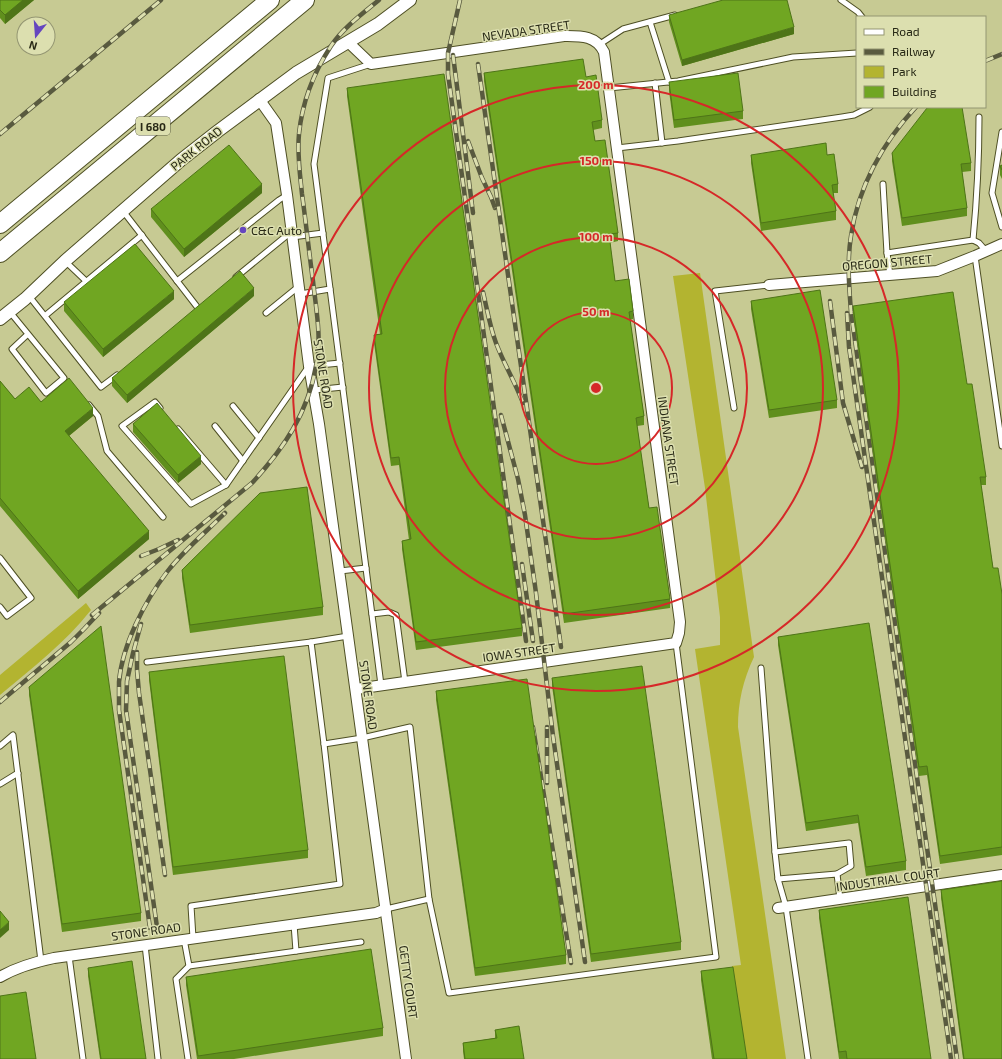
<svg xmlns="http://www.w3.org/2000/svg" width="1002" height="1059" viewBox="0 0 1002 1059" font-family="'Exo 2',sans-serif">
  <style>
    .built { fill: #c7ca93; fill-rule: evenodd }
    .green { fill: #b3b430 }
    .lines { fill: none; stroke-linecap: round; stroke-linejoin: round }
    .service-casing { stroke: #4e4f24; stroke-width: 7 }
    .minor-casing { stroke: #4e4f24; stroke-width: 12 }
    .tertiary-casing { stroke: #4e4f24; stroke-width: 14 }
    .motorway-casing { stroke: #4e4f24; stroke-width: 20 }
    .service { stroke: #fff; stroke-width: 5 }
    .minor { stroke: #fff; stroke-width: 10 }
    .tertiary { stroke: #fff; stroke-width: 12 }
    .motorway { stroke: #fff; stroke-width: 18 }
    .rail-casing { stroke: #595a3f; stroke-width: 4.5 }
    .rail { stroke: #dcdfaf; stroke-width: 3; stroke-dasharray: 9; stroke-linecap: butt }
    .wall { fill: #608f1d }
    .shaded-wall { fill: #4e7418 }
    .building { fill: #70a622; stroke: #4e7418 }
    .ring { fill: none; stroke: #d62828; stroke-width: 2 }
    .poi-dot { fill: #6546bf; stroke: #dcdfaf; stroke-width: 1.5 }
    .labels { text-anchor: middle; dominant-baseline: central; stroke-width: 3; stroke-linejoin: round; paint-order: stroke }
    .shield { fill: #dcdfaf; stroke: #5e6044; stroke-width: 1 }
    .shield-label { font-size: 11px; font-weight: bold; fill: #282916 }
    .street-label { font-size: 12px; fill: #282916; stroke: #dcdfaf }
    .poi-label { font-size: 12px; fill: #282916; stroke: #dcdfaf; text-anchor: start }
    .centre { fill: #d62828; stroke: #dcdfaf; stroke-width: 2 }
    .ring-label { font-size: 12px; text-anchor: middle; font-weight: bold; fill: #d62828; stroke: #dcdfaf; stroke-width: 3; stroke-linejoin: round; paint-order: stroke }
  </style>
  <rect width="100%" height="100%" fill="#cfd1a2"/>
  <path class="built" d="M0 0H1002V1059H0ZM857 17H985V107H857ZM24 24H48V48H24Z"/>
  <g class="green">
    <path d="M700 273 754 657C743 680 738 702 738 727L786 1059H746L732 966 741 965 695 649 720 645V617L705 488 673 276Z"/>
    <path d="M86 603 91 610C65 643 32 668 0 695V675Z"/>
  </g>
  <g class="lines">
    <defs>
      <g id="service">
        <path d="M841 0 858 12 862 17"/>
        <path d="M650 22 669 82"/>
        <path d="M600 44 623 29 675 15"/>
        <path d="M371 64 328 78 314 164 381 685"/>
        <path d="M655 83 662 143"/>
        <path d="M609 88 678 81 793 57 857 53"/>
        <path d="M1002 132 992 193 1002 227"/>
        <path d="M617 148 678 141 842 117 854 115 870 107"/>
        <path d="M883 184 887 253 973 240 979 243 986 251"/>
        <path d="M123 211 198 308"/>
        <path d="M292 237 323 233"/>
        <path d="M973 240C977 199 979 158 979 117"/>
        <path d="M887 253 890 275"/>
        <path d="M975 256 1002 446"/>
        <path d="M65 261 86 281"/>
        <path d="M236 277 291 232"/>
        <path d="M177 281 279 200 287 195"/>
        <path d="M300 294 330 289"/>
        <path d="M29 296 101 387 117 375"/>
        <path d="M10 312 64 378 46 393 12 349 28 334"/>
        <path d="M266 313 298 287"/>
        <path d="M46 315 142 235"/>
        <path d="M314 390 343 387"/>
        <path d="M89 405 98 416 107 451 163 517"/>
        <path d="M233 406 259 438"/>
        <path d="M160 408 155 402 122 426 191 504 226 485 309 366 340 363"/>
        <path d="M734 408 715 291 769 285"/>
        <path d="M215 426 243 461"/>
        <path d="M178 429 226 485"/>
        <path d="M0 558 31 598 7 616 0 607"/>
        <path d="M340 571 366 568"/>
        <path d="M372 614 389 612 396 615 405 682"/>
        <path d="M311 642 348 636"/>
        <path d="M147 662 311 642 324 744 340 884 191 906 193 938"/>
        <path d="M761 668 775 852"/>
        <path d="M324 744 362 738 410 727 429 899"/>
        <path d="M0 746 13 735 41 961"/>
        <path d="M0 784 18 773"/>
        <path d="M778 879 775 852 849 843 851 866 837 874"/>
        <path d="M386 909 429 899 449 993 716 957 676 643"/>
        <path d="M294 924 296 951"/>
        <path d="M184 939 189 966 361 942"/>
        <path d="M145 945 158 1059"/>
        <path d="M69 956 83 1059"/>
        <path d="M188 1059 176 979 189 966"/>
        <path d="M808 1059 786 907 778 879 837 874 840 899"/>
      </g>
      <g id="minor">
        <path d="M348 42 371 64 564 36C580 36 596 35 604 52L680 622 679 633 676 643 356 689"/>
        <path d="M259 99 276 123 287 195 309 366 319 424 406 1059"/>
        <path d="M769 285 937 271 975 256 1002 244"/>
        <path d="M778 908 1002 875"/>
        <path d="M0 977C17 967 35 962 54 958L376 913 386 909"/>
      </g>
      <path id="tertiary" d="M0 319 25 299 65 261 181 160 218 131 296 73 378 24 410 0"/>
      <g id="motorway">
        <path d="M0 224 270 0"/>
        <path d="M0 253 305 0"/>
      </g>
    </defs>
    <use href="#service" class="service-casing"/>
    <use href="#minor" class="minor-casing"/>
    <use href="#tertiary" class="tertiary-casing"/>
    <use href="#motorway" class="motorway-casing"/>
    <use href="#service" class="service"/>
    <use href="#minor" class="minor"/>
    <use href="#tertiary" class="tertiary"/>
    <use href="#motorway" class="motorway"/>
    <defs>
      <g id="rail">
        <path d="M460 0 448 53V74L526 641"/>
        <path d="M453 55 473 213"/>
        <path d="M985 61 1002 54"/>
        <path d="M478 64 561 647"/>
        <path d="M916 107C883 142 858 187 851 236 847 261 849 286 851 312L957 1059"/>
        <path d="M0 134 161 0"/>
        <path d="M468 141 482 178 491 197 495 208"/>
        <path d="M483 292C487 309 490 327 496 343 504 364 515 382 523 403"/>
        <path d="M830 301 843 403 862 467"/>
        <path d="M847 313 849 347 951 1059"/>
        <path d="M501 415 518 479 525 515 536 593 553 736 585 962"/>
        <path d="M141 556 159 549 178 540"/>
        <path d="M522 564 533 641"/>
        <path d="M92 615 252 483C284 448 308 413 316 366 322 338 316 309 313 281 309 252 306 223 302 194 300 174 297 154 299 134 302 103 314 72 331 46 343 28 362 14 379 0"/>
        <path d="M141 624 133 653 127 681 126 710 157 927"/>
        <path d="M137 652V670L139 693 165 875"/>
        <path d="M0 702 71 642 84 629 99 613"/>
        <path d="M533 727 571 963"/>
        <path d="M547 783V727"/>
        <path d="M150 928 119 710C119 701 119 691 119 682 122 645 145 601 167 572 184 550 206 532 225 513"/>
      </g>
    </defs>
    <use href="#rail" class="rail-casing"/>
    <use href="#rail" class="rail"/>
  </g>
  <g class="wall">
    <path d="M0 0H34L5 24 0 18Z"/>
    <path d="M669 15 794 34 682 66 669 22Z"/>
    <path d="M484 73 586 77 602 120V128L593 130 595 141 618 233V241L610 243 615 281 633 311V319L630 320 644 416V425L637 426 649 508 670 599V608L564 623 484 81Z"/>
    <path d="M669 82 743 111V119L674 128 669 91Z"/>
    <path d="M347 88 522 628V636L416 650 402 549V541L409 540 399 465 391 466 374 343V335L380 334 347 96Z"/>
    <path d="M892 153 971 163V171L962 172 967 208V216L902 226 892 161Z"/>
    <path d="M751 155H827L838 184V193H833L836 211V220L761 231 751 163Z"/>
    <path d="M1002 165V179L1000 175V166Z"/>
    <path d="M262 193 184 257 151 217V209Z"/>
    <path d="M254 296 127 403 112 386V378Z"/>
    <path d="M174 299 103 357 64 311V302Z"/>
    <path d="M751 301 837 400V408L769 418 751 309Z"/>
    <path d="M853 306 967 384 986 477V485H981L993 568 1002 594V855L940 864 927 775 919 776 853 314Z"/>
    <path d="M0 381 15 399 41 402 93 416 69 436 149 539 78 599 0 506Z"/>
    <path d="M133 424 201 464 178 483 133 432Z"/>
    <path d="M182 570 323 607V615L190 633 182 578Z"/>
    <path d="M778 637 906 861V870L866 876 858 823 806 831 778 645Z"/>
    <path d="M149 672 308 850V858L173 875 149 680Z"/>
    <path d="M552 678 681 942V950L591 962 552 686Z"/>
    <path d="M29 687 141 913V921L62 932 29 695Z"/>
    <path d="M436 691 566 955V964L475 976 436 700Z"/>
    <path d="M941 890 1002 1059H963L941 898Z"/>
    <path d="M819 910 931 1059H839L819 918Z"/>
    <path d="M88 968 146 1059H100L88 976Z"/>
    <path d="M701 971 747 1059H712L701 980Z"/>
    <path d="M186 977 383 1028V1036L234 1059H197L186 985Z"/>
    <path d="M495 1030 524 1059H464L463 1051V1043L495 1038Z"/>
  </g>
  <g class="shaded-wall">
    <path d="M23 0H34L5 24V15Z"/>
    <path d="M794 27V34L682 66V60Z"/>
    <path d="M262 184V193L184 257V249Z"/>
    <path d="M254 288V296L127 403V395Z"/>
    <path d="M174 291V299L103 357V349Z"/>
    <path d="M93 408V416L65 439V431Z"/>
    <path d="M201 456V464L178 483V475Z"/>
    <path d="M149 531V539L78 599V591Z"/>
    <path d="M9 922V930L0 938V930Z"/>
  </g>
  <g class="building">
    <path d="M0 0H23L5 15 0 10Z"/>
    <path d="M723 0H787L794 27 682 60 669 15Z"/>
    <path d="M583 59 586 77 596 75 602 120 592 122 595 141 605 140 618 233 609 234 615 281 629 279 633 311 629 312 644 416 636 418 649 508 657 507 670 599 564 614 484 73Z"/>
    <path d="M738 73 743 111 674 120 669 82Z"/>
    <path d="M444 74 522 628 416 642 402 541 411 539 399 457 391 458 374 335 382 334 347 88Z"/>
    <path d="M935 107H962L971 163 961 164 967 208 902 218 892 153 927 108Z"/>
    <path d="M826 143 827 155 834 154 838 184 832 185 836 211 761 223 751 155Z"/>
    <path d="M229 145 262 184 184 249 151 209Z"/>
    <path d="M1002 165V170L1000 166Z"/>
    <path d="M135 244 174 291 103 349 64 302Z"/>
    <path d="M240 271 254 288 127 395 112 378Z"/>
    <path d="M820 290 837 400 769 410 751 301Z"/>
    <path d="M953 292 967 384H972L986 477H980L993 568H998L1002 594V847L940 856 927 766 919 767 853 306Z"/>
    <path d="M69 378 93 408 65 431 149 531 78 591 0 498V381L15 399 29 387 41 402Z"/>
    <path d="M157 403 201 456 178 475 133 424Z"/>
    <path d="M307 487 323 607 190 625 182 570 260 493Z"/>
    <path d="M869 623 906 861 866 867 858 815 806 823 778 637Z"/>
    <path d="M101 626 141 913 62 924 29 687Z"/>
    <path d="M284 656 308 850 173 867 149 672Z"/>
    <path d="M642 666 681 942 591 954 552 678Z"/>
    <path d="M527 679 566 955 475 968 436 691Z"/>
    <path d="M1002 881V1059H964L941 890Z"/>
    <path d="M908 897 931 1059H847L846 1051 839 1052 819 910Z"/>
    <path d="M0 911 9 922 0 930Z"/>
    <path d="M371 949 383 1028 198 1056 186 977Z"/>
    <path d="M132 961 146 1059H101L88 968Z"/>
    <path d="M733 967 747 1059H714L701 971Z"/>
    <path d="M26 992 36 1059H0V996Z"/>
    <path d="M519 1026 524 1059H465L463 1043 497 1038 495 1030Z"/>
  </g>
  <g class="ring">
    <circle cx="596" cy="388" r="76"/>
    <circle cx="596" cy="388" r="151"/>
    <circle cx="596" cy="388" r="227"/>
    <circle cx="596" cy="388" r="303"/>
  </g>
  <circle class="poi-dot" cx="243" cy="230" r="4"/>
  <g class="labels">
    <rect class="shield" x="136" y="117" width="34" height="18" rx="3"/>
    <g class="shield-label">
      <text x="153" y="126">I 680</text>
    </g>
    <g class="street-label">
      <text transform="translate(526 30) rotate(-8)">NEVADA STREET</text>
      <text transform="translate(196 148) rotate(-39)">PARK ROAD</text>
      <text transform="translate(887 262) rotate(-5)">OREGON STREET</text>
      <text transform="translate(324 374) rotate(81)">STONE ROAD</text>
      <text transform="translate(669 441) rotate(82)">INDIANA STREET</text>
      <text transform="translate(519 652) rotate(-8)">IOWA STREET</text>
      <text transform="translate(369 695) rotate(82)">STONE ROAD</text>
      <text transform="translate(888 879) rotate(-8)">INDUSTRIAL COURT</text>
      <text transform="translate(146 931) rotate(-8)">STONE ROAD</text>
      <text transform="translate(409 982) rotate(82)">GETTY COURT</text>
    </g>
    <g class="poi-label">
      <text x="251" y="230">C&amp;C Auto</text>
    </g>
  </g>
  <circle cx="596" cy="388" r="6" class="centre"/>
  <g class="ring-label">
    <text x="596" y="89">200 m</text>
    <text x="596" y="165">150 m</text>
    <text x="596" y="241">100 m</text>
    <text x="596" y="316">50 m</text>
  </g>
  <rect x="856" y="16" width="130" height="92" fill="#dcdfaf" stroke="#949672"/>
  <rect x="864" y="29" width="20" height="6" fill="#ffffff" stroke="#949672"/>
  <text x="892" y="36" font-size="12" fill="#282916">Road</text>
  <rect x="864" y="49" width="20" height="6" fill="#595a3f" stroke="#949672"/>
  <text x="892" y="56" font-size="12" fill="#282916">Railway</text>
  <rect x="864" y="66" width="20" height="12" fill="#b3b430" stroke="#949672"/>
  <text x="892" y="76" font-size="12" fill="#282916">Park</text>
  <rect x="864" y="86" width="20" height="12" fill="#70a622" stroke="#949672"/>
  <text x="892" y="96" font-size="12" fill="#282916">Building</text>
  <g transform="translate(36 36) rotate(197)"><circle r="19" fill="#dcdfaf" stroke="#949672"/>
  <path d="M0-3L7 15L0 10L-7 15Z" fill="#6546bf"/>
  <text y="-6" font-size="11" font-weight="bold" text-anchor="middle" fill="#282916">N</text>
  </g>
</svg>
